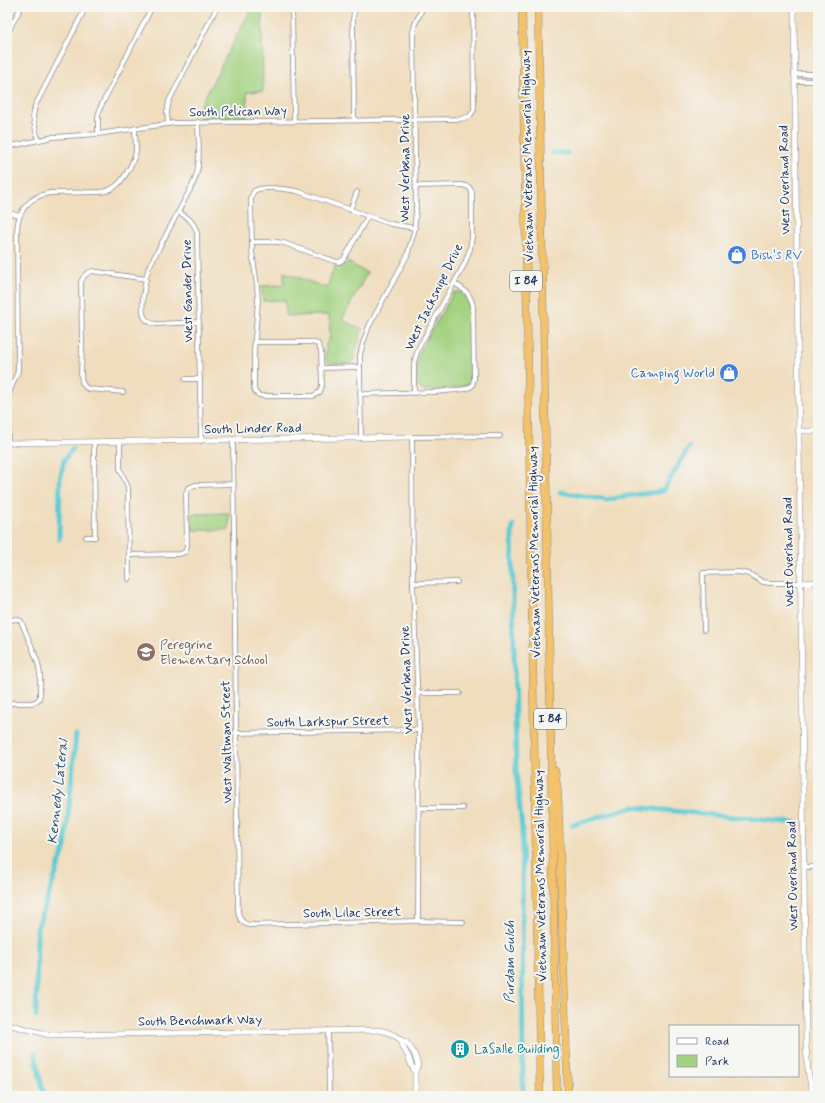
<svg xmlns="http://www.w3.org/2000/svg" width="825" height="1103" viewBox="0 0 825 1103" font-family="Mynerve,sans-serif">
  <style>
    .green { fill: #a3d280; stroke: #5f806f }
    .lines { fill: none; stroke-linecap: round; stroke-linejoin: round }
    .canal { stroke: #5dcad3; stroke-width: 5 }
    .minor-casing { stroke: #86868e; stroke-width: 5.5 }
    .tertiary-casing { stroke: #86868e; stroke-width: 6 }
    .motorway-casing { stroke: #86868e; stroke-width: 8 }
    .minor { stroke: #fff; stroke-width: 4 }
    .tertiary { stroke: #fff; stroke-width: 5 }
    .motorway { stroke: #f3c26a; stroke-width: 7 }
    .labels { text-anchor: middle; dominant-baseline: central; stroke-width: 4; stroke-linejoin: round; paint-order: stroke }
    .shield { fill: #f6f6f2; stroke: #5d6b8a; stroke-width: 1 }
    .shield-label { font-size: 12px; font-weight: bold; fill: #1b2f5e }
    .street-label { font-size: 13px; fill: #1b2f5e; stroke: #f6f6f2 }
    .shop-label { font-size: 13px; fill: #366cbe; stroke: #f6f6f2; text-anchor: start }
    .education-label { font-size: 13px; fill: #785e54; stroke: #f6f6f2; text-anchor: start }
    .culture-label { font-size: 13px; fill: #0d838f; stroke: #f6f6f2; text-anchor: start }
    .water-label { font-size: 14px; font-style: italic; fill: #2c567b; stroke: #f6f6f2 }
  </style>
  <rect width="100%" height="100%" fill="#f6f6f2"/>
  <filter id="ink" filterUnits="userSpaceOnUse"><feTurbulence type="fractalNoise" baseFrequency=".025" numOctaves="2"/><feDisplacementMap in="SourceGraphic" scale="8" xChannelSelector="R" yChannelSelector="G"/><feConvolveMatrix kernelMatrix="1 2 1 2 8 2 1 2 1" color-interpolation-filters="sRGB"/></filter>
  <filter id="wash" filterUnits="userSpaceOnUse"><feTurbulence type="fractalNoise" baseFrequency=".012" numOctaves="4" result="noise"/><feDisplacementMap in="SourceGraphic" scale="16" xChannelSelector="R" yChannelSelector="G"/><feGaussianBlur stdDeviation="0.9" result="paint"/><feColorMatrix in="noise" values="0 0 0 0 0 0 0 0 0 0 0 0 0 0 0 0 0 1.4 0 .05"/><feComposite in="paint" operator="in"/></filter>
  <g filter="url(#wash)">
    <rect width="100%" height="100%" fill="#f0ddbd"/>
    <g class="green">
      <path d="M252 7H262L263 91 247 92V118H199V108Z"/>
      <path d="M348 262 367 273 342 320 362 329 356 351 354 360 351 363 330 364 326 360V344L329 340 330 335 329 315 286 316 285 300 263 301 262 286 284 285V272L327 288 334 267 343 266Z"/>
      <path d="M454 292H461L466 297 469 303 470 383C463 389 431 391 421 390L417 385C417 372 416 361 421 349Z"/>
      <path d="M229 513V530H192L191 514Z"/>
    </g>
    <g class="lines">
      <g class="canal">
        <path d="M553 153H567"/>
        <path d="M560 492 607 500 627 496 663 491 689 447"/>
        <path d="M513 525 512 535 516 770 522 829 523 1096"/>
        <path d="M59 539 60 480 64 460 72 449"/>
        <path d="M572 825 633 807 795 823"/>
        <path d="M36 1016 37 929 65 847 76 735"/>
        <path d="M35 1053 44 1096"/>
      </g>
    </g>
  </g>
  <g filter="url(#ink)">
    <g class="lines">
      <defs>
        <g id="minor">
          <path d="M292 7 294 121"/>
          <path d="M7 34 21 7"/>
          <path d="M794 74H818"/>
          <path d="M795 81H818"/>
          <path d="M354 120 353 20 354 11 356 7"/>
          <path d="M198 122C198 142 202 165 193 184L149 267C146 276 139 310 145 318 147 322 151 323 156 324L199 322"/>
          <path d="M168 124 167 112 169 101 217 7"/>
          <path d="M98 134V116L101 106 152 7"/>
          <path d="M38 140 33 117 35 106 86 7"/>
          <path d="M7 147 53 137 98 134 174 123 461 119 470 116 474 110 473 7"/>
          <path d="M350 210 357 192"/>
          <path d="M7 212 19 216"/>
          <path d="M178 212C188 217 194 222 197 233L201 441"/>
          <path d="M252 242H277L284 243 334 261 339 262 344 259 368 216"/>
          <path d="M254 342H311L318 344 321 351 322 385 320 392 313 396H264C258 396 255 394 254 388V351L258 301 257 286 252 251 251 197 254 191C263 185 286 189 297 191L391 224 415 228"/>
          <path d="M321 368 360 367"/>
          <path d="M185 379H200"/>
          <path d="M123 392 89 389 85 387 82 382 81 375 82 346 81 282C83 276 86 273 92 271L146 279"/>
          <path d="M414 393V363L418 349 465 263 470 249 472 237V192L469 187 462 185 416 186"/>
          <path d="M360 394 436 392 466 389 472 386 474 379 473 306C470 293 465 290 454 283"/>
          <path d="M361 438 360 367V355L363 343 369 326 407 256 414 232 416 211 413 32 415 24 423 7"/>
          <path d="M233 440 238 911C239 918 241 923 249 925L418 921 463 922"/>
          <path d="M120 442V469L128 487 129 579"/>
          <path d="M8 443V396L18 371 17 230C18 210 30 196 50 193L101 192C116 190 122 181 129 169 132 163 135 157 136 151 136 144 135 136 135 128"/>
          <path d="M86 537H95L94 442"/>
          <path d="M129 555 180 554 185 552 187 546 186 494 188 488 195 485 234 484"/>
          <path d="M413 583 457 582"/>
          <path d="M7 621 16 619 21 621 34 652 38 663 40 674V695L39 699 35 702 31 703H7"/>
          <path d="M704 630 703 573 739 572 749 574 763 582 770 583H800"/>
          <path d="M418 693H460"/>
          <path d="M236 733 419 730"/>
          <path d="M419 808H463"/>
          <path d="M804 867H818"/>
          <path d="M418 921 419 730 413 583 412 437 500 436"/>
          <path d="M328 1030 329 1096"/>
        </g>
        <g id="tertiary">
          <path d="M794 7 806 1046 808 1071 813 1096"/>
          <path d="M798 431H818"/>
          <path d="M7 443 412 437"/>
          <path d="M800 583 818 582"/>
          <path d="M7 1024 50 1035 379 1030 387 1032 394 1035 401 1040 406 1042 414 1053 418 1065 415 1071C410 1066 411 1062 408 1056 405 1050 402 1047 401 1040"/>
          <path d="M415 1071V1096"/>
        </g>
        <g id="motorway">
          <path d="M522 7 540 1096"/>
          <path d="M538 7 557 1096"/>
          <path d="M555 771 558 795 568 1096"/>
        </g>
      </defs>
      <use href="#minor" class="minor-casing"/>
      <use href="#tertiary" class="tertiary-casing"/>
      <use href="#motorway" class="motorway-casing"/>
      <use href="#minor" class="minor"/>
      <use href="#tertiary" class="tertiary"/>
      <use href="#motorway" class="motorway"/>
    </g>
  </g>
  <defs>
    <symbol id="shop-disc" viewBox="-11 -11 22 22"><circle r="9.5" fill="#3f7fe0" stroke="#f6f6f2"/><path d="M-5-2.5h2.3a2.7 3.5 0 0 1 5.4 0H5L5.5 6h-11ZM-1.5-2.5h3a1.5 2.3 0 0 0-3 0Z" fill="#fff"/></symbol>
    <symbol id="school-disc" viewBox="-11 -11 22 22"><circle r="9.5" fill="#8d6e63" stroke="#f6f6f2"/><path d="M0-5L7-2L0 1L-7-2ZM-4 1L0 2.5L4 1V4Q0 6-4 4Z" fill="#fff"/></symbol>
    <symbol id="building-disc" viewBox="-11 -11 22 22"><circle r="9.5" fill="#0f9aa8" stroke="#f6f6f2"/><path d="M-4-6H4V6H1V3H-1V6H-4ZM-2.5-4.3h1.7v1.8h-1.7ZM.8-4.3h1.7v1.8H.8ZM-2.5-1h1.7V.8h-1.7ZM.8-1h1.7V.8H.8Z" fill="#fff"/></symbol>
  </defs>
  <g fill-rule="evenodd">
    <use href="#shop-disc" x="726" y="244" width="22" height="22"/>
    <use href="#shop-disc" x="718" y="362" width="22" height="22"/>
    <use href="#school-disc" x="135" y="641" width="22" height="22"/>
    <use href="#building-disc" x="449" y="1038" width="22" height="22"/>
  </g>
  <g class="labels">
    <g class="shield">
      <rect x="510" y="271" width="32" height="20" rx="3"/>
      <rect x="534" y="709" width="32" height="20" rx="3"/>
    </g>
    <g class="shield-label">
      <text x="526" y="281">I 84</text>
      <text x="550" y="719">I 84</text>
    </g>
    <g class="street-label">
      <text transform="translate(238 112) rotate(-1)">South Pelican Way</text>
      <text transform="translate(528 156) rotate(-91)">Vietnam Veterans Memorial Highway</text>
      <text transform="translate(405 168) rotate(-90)">West Verbena Drive</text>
      <text transform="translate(785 180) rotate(-91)">West Overland Road</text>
      <text transform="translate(188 291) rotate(-91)">West Gander Drive</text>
      <text transform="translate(434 297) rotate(-64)">West Jacksnipe Drive</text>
      <text transform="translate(253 429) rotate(-1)">South Linder Road</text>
      <text transform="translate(535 552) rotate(-91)">Vietnam Veterans Memorial Highway</text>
      <text transform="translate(789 552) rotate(-91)">West Overland Road</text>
      <text transform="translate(407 680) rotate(-92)">West Verbena Drive</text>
      <text transform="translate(328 722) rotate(-1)">South Larkspur Street</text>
      <text transform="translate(227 742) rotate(-91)">West Waltman Street</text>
      <text transform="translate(541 876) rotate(-91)">Vietnam Veterans Memorial Highway</text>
      <text transform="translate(793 876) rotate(-91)">West Overland Road</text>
      <text transform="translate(352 913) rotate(-1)">South Lilac Street</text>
      <text transform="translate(200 1021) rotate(-1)">South Benchmark Way</text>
    </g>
    <g class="shop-label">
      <text x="751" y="255">Bish's RV</text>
      <text x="715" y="373" text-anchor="end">Camping World</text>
    </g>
    <g class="education-label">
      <text x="160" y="645">Peregrine<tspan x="160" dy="15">Elementary School</tspan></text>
    </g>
    <g class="culture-label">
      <text x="474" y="1049">LaSalle Building</text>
    </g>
    <g class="water-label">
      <text transform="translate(58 792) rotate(-84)">Kennedy Lateral</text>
      <text transform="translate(510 962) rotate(-90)">Purdam Gulch</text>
    </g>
  </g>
  <rect width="825" height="1103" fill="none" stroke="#f6f6f2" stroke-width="24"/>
  <rect x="669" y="1025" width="130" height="52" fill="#f6f6f2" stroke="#9ea6b7"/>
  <rect x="677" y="1038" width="20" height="6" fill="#ffffff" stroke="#9ea6b7"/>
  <text x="705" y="1045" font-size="12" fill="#1b2f5e">Road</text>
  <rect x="677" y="1055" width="20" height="12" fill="#a3d280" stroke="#9ea6b7"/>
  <text x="705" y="1065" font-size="12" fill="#1b2f5e">Park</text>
</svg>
